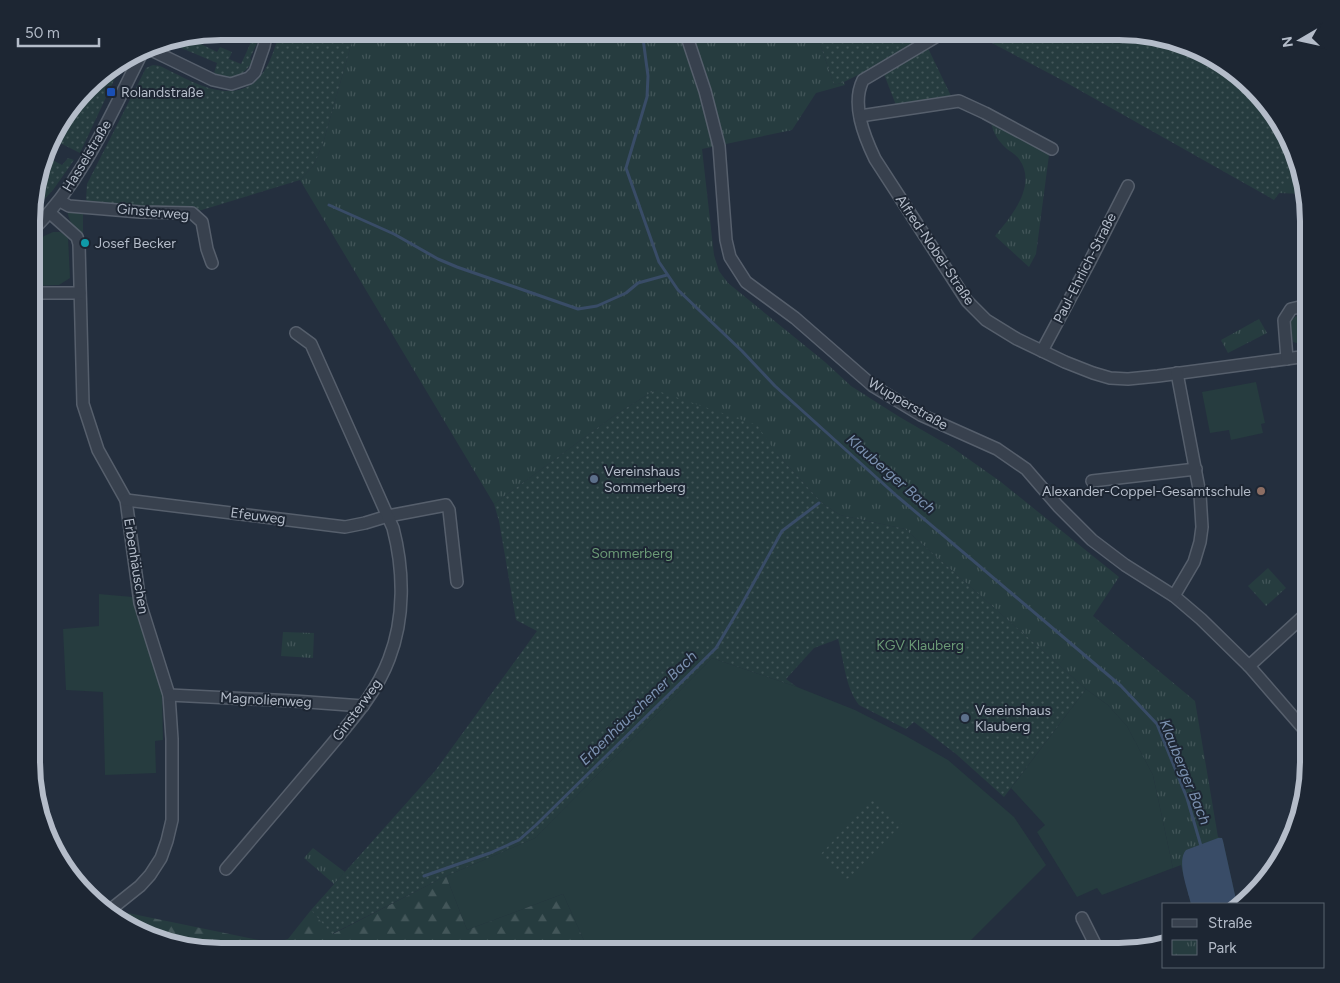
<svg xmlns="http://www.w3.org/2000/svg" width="1340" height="983" viewBox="0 0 1340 983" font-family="Figtree,sans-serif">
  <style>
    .grass { fill: #263c3f }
    .forest { fill: url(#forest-firs) }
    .park { fill: url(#park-tufts) }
    .garden { fill: url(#garden-dots) }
    .water { fill: #394c67 }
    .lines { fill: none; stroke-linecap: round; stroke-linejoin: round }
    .stream { stroke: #394c67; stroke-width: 3 }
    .street-casing { stroke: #565f6c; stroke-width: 14 }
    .street { stroke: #38414e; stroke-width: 11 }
    .transit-dot { fill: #1a4fb4; stroke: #1d2633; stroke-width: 2 }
    .culture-dot { fill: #0f9aa8; stroke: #1d2633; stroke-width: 2 }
    .service-dot { fill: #5c6f8a; stroke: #1d2633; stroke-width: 2 }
    .education-dot { fill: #8d6e63; stroke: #1d2633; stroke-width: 2 }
    .labels { text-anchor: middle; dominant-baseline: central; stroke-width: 4; stroke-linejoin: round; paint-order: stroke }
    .poi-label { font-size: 14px; fill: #b4bcc9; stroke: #1d2633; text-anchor: start }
    .street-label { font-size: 14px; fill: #b4bcc9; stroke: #1d2633 }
    .park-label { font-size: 14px; fill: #6b9a76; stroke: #1d2633 }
    .water-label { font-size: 15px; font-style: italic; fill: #7c92b1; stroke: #1d2633 }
    .rim { fill: none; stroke: #b4bcc9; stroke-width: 6 }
  </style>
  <defs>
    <pattern id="forest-firs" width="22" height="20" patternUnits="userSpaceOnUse" patternTransform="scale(1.25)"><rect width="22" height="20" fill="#263c3f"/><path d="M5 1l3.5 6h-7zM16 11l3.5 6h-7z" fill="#435659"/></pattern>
    <pattern id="park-tufts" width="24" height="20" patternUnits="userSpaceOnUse" patternTransform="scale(1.25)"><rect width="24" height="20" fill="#263c3f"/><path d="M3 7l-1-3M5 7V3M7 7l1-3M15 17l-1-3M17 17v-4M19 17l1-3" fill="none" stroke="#435659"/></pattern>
    <pattern id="garden-dots" width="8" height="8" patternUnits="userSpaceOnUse" patternTransform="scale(1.25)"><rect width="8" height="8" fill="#263c3f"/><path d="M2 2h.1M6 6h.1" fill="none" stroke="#435659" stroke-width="1.8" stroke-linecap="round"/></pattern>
  </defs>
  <rect width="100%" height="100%" fill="#242f3e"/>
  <g class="grass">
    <path d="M67 209 83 210V235C74 230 68 220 67 209Z"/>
    <path d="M53 232H60L68 237 70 278 59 285 33 286V249L44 236Z"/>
    <path d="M1299 314 1300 323 1308 322V335L1302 336 1303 345 1293 342 1290 321Z"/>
    <path d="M1256 382 1265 423 1261 424 1263 433 1231 440 1229 430 1210 433 1202 392Z"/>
    <path d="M99 594 133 597 162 690 163 740 155 741 156 773 105 775 103 692 66 690 63 629 99 626Z"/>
    <path d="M712 658 797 687 855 710 906 736 948 760 1014 817 1046 865 959 952H589L563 894 467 930 446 876 535 838Z"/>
    <path d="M1086 689 1108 705 1127 726 1153 775 1173 868 1102 895 1097 888 1077 897 1037 832 1045 825 1011 788Z"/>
  </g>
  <path class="forest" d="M446 876 467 930 563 894 589 952 209 951 159 942 117 919 119 915 128 913 273 943 288 939 311 910 333 934Z"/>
  <g class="park">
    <path d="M355 31 816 32 834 85 844 82 845 85 816 93 792 130 702 149 714 255 719 271 728 283 825 362 851 386 898 416 953 448 1001 482 1119 577 1093 616 1195 701 1218 837 1222 838 1223 841 1237 904H1191L1181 865 1173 868 1153 775 1127 726 1108 705 1086 689 905 529 840 515 822 503 777 454 655 390 615 415 494 504 300 180 314 165 324 140Z"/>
    <path d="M991 123 1045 149 1049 155 1036 254 1029 267 995 236C1011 217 1038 185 1019 159 1016 155 1011 152 1007 149 998 141 994 134 991 123Z"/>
    <path d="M1298 168 1304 194 1278 193Z"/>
    <path d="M1259 319 1267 333 1228 353 1221 340Z"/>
    <path d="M1268 568 1286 588 1266 606 1248 586Z"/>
    <path d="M283 632 314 633 313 658 281 656Z"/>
    <path d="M313 848 345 872 334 884 304 858Z"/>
  </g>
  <g class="garden">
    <path d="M281 31H355L324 140 314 165 300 180 192 213 90 207 86 199 87 184 146 68 153 65 160 66C190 80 234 110 262 74 271 63 275 45 281 31Z"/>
    <path d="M816 32H951L927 46 952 98 896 105 880 64 844 82 834 85Z"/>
    <path d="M971 32H1131L1192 46 1235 71 1289 137 1298 168 1274 200 1058 78Z"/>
    <path d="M193 37 202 41 201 44 217 52 220 47 232 52 229 59 241 64 252 40 258 41 250 58 253 62C240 78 233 81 214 73L217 63 167 42Z"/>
    <path d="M123 61 80 153 50 138 96 78Z"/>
    <path d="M45 156 62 165 68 158 74 160 53 190 33 211V196Z"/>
    <path d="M655 390 757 425 777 454 822 503 840 515 905 529 1086 689 1004 797 956 754 914 722 906 729 859 705C845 687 844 660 838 639L814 648 786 679 797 687 712 658 535 838 446 876 332 934 311 910 435 771 537 631 516 620 499 521 494 504 615 415Z"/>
    <path d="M872 800 902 824 851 876 844 881 819 856Z"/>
  </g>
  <path class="water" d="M1218 838H1222L1223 841 1237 904H1191C1188 890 1176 861 1186 850Z"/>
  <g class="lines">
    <g class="stream">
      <path d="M642 31 648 76 647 97 626 168 659 262 678 290 742 351 775 386 898 497 1121 686 1157 724 1187 798 1201 846"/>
      <path d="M329 205 394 234 438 259 457 267 578 309 597 306 626 293 638 283 667 275"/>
      <path d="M424 876 490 853 519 840 536 825 716 648 742 604 782 531 819 503"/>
    </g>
    <defs>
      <g id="street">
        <path d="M685 31 705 91 719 146 726 240 730 257 746 282 795 318 873 386 921 415 997 449 1026 469 1058 506 1092 540 1125 565 1174 596 1201 619 1249 666 1308 734"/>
        <path d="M944 32 863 80C851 104 864 136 875 159L967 301 986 320 1017 339 1065 362 1093 373 1110 378 1128 379 1158 376 1308 356"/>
        <path d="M145 47 213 80 231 84 249 78 255 72 264 46 267 31"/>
        <path d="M860 116 959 101 985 113 1052 149"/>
        <path d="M60 201 69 206 140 212 192 213 202 222 207 249 212 263"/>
        <path d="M50 213 77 237 79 244 83 404 98 450 126 500 140 603 169 695 172 739V820L167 841 161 858 150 875 140 886 115 906 111 916"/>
        <path d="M33 230C85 178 111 113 144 49"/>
        <path d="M33 293H80"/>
        <path d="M1042 351 1090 261 1128 186"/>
        <path d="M1287 359 1284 320 1291 309 1308 305"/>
        <path d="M1092 481 1196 469"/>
        <path d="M126 500 345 527 365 523 388 516 446 505 449 510 457 582"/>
        <path d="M1174 596 1194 562 1200 542 1202 527 1200 494 1177 373"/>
        <path d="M1249 666 1308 612"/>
        <path d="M169 695 294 701 363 706"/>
        <path d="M226 869C259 830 293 790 327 750 350 722 376 694 389 659 405 618 404 570 393 528L311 344 296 333"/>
        <path d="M1082 918 1099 952"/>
      </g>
    </defs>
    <use href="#street" class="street-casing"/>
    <use href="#street" class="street"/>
  </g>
  <rect class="transit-dot" x="106" y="87" width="10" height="10" rx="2.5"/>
  <circle class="culture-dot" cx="85" cy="243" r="5"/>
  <g class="service-dot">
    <circle cx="594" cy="479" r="5"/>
    <circle cx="965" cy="718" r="5"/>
  </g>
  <circle class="education-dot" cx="1261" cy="491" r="5"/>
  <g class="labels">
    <g class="poi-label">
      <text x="121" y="92">Rolandstraße</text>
      <text x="95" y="243">Josef Becker</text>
      <text x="604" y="471">Vereinshaus<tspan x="604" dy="16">Sommerberg</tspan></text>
      <text x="1251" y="491" text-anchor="end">Alexander-Coppel-Gesamtschule</text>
      <text x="975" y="710">Vereinshaus<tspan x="975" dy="16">Klauberg</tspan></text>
    </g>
    <g class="street-label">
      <text transform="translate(87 156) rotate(-59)">Hasselstraße</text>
      <text transform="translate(153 212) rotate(5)">Ginsterweg</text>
      <text transform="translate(935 250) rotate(56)">Alfred-Nobel-Straße</text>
      <text transform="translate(1085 268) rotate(-63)">Paul-Ehrlich-Straße</text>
      <text transform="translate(908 404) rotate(30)">Wupperstraße</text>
      <text transform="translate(258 516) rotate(7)">Efeuweg</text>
      <text transform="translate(136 566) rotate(81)">Erbenhäuschen</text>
      <text transform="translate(266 700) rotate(3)">Magnolienweg</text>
      <text transform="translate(357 710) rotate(-54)">Ginsterweg</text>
    </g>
    <g class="park-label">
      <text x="632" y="553">Sommerberg</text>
      <text x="920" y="645">KGV Klauberg</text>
    </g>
    <g class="water-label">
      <text transform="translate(891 474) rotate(41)">Klauberger Bach</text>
      <text transform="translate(638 708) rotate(-44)">Erbenhäuschener Bach</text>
      <text transform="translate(1185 772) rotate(68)">Klauberger Bach</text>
    </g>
  </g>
  <path d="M0 0H1340V983H0ZM221 40H1119A181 181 0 0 1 1300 221V762A181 181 0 0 1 1119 943H221A181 181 0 0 1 40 762V221A181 181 0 0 1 221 40Z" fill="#1d2633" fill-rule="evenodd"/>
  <path class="rim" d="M221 40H1119A181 181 0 0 1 1300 221V762A181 181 0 0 1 1119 943H221A181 181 0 0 1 40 762V221A181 181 0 0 1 221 40Z"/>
  <rect x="1162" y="903" width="162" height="65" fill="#1d2633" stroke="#59626f"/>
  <rect x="1172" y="919" width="25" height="8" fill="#38414e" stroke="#59626f"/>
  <text x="1208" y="928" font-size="15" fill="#b4bcc9">Straße</text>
  <rect x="1172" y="940" width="25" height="15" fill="url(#park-tufts)" stroke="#59626f"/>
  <text x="1208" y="953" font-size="15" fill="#b4bcc9">Park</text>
  <g transform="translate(1300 40) rotate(261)" stroke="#1d2633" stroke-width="4" paint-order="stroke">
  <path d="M0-4L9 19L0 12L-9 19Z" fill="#b4bcc9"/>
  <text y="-8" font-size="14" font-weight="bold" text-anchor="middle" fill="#b4bcc9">N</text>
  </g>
  <path d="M18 38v8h81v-8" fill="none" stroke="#b4bcc9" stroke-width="2.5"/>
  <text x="25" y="38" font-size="15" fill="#b4bcc9" stroke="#1d2633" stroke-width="4" paint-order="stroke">50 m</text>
</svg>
